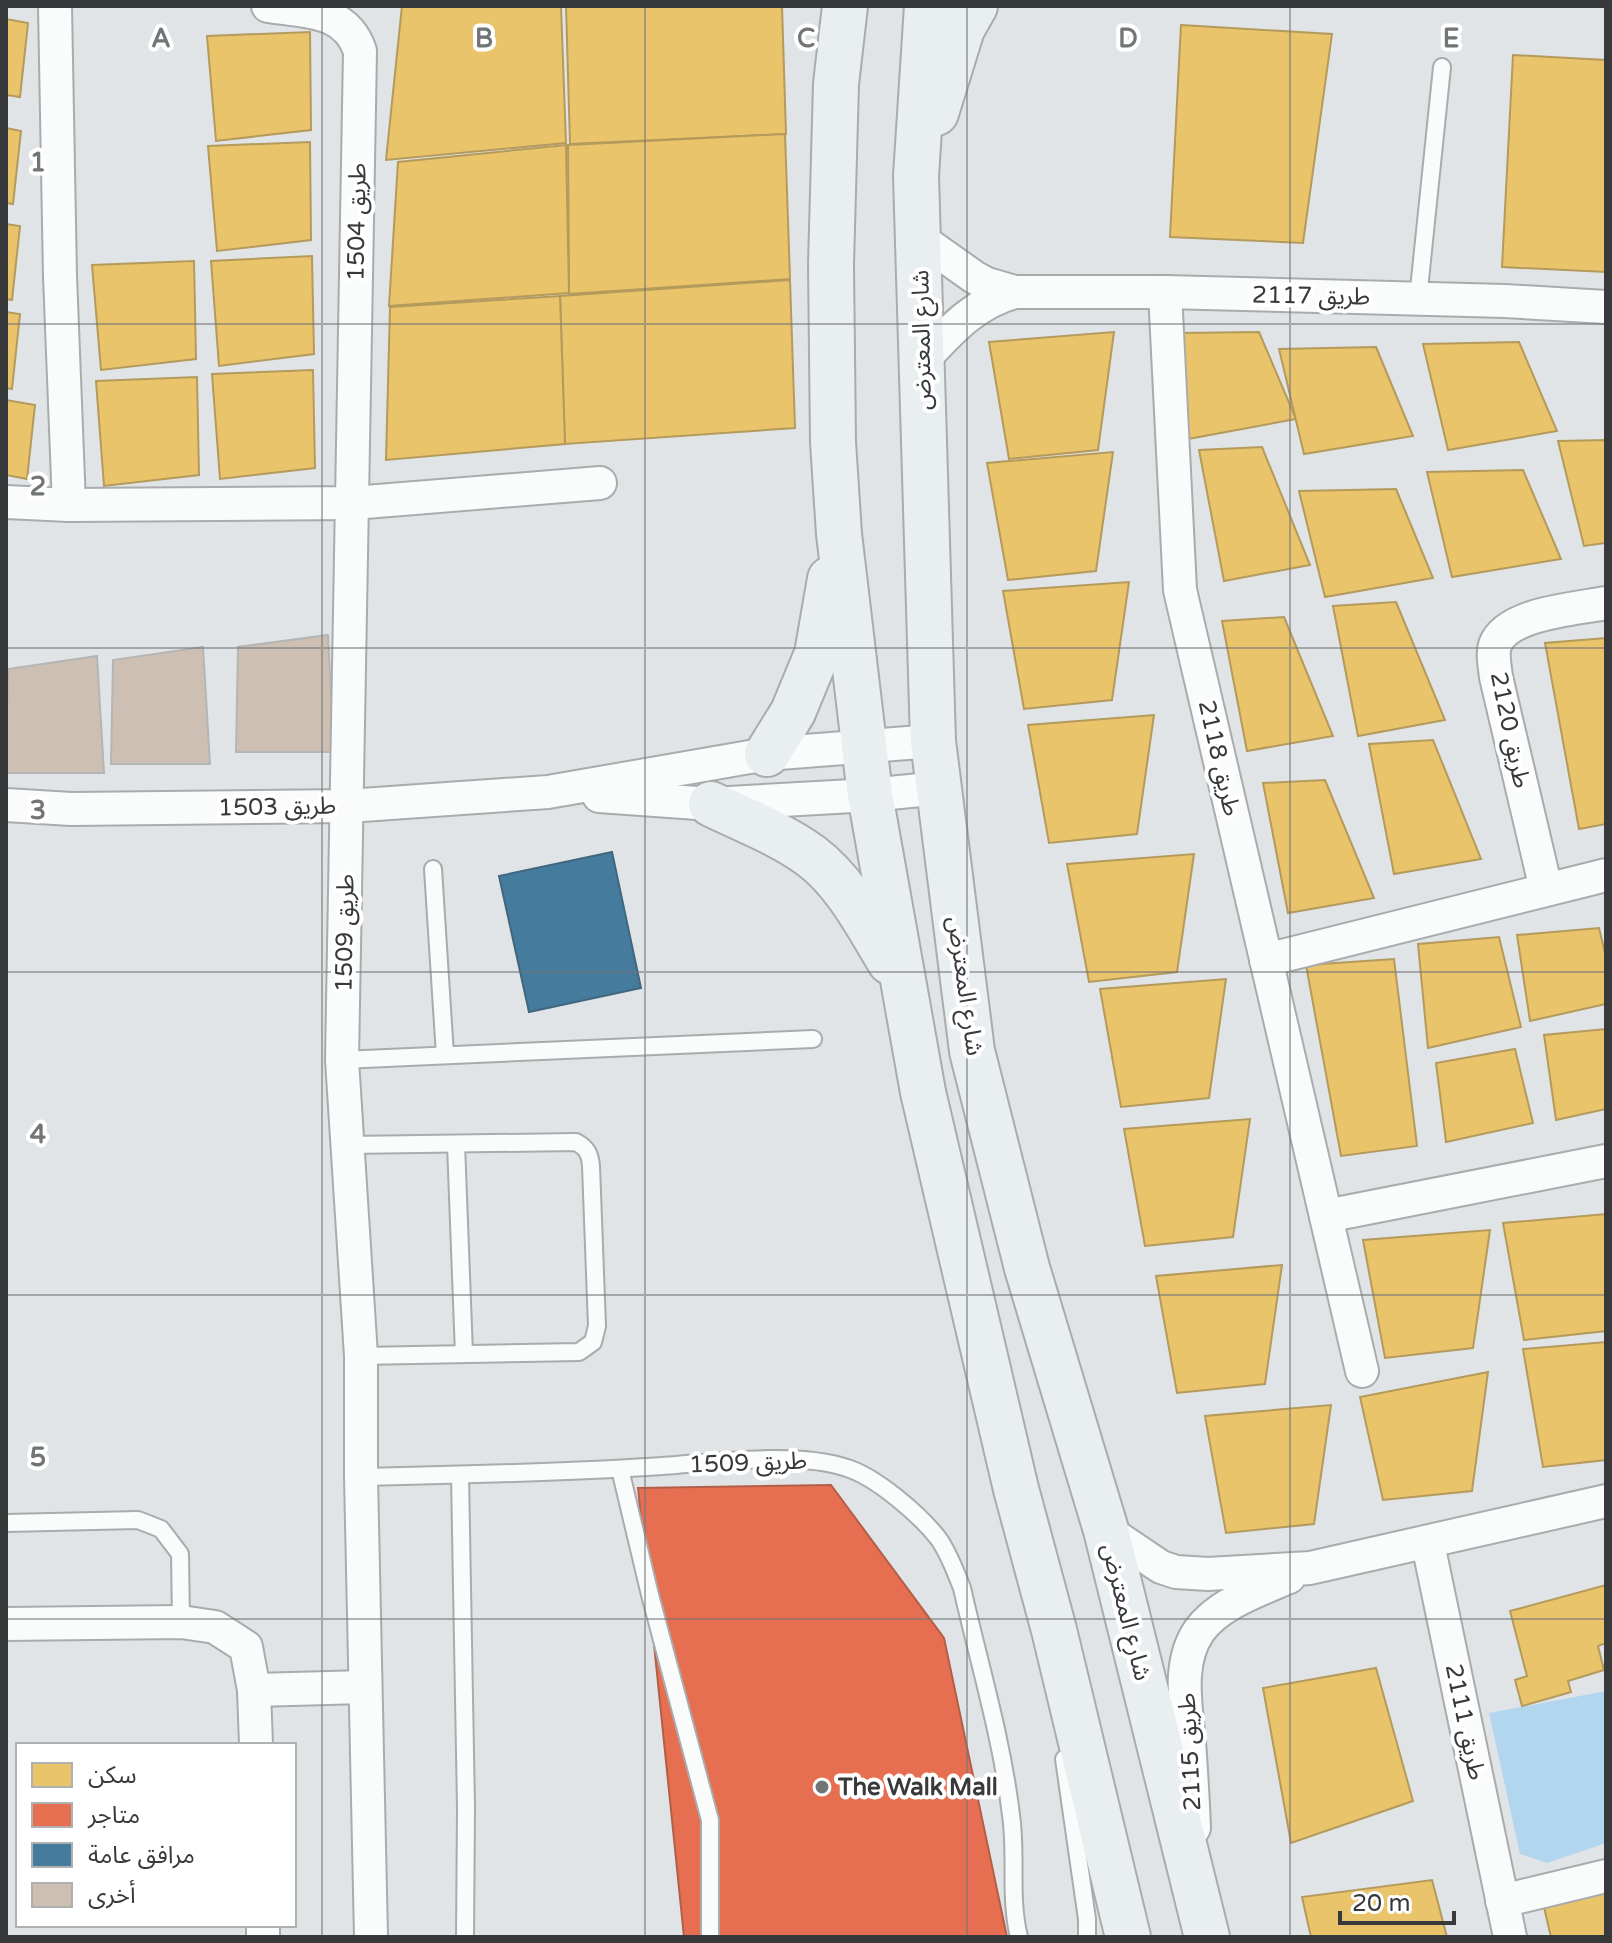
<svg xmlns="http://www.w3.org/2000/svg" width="1612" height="1943" viewBox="0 0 1612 1943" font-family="'Varela Round','Noto Sans Arabic',sans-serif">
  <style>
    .green { fill: #b2d6ee }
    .homes { fill: #e9c46a; stroke: #b49a5c; stroke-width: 2 }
    .shops { fill: #e76f51; stroke: #b25f4a; stroke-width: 2 }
    .public { fill: #457b9d; stroke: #41677f; stroke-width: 2 }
    .building { fill: #cdc0b3; stroke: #b4b5b5; stroke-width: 2 }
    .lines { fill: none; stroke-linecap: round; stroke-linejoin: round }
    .lane-casing { stroke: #a9abac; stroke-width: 20 }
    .street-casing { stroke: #a9abac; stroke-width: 36 }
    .secondary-casing { stroke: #a9abac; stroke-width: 48 }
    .lane { stroke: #fafbfb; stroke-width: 16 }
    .street { stroke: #fafbfb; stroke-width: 32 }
    .secondary { stroke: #e9eef1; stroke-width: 44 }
    .grid { fill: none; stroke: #727576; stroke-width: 2; stroke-opacity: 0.55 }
    .poi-dot { fill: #727576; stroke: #fff; stroke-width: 3 }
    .labels { text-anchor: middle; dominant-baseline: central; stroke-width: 8; stroke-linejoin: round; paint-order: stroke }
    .street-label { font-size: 24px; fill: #37393a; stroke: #fff }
    .poi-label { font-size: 24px; font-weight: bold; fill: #37393a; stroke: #fff; text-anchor: start }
    .grid-label { font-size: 26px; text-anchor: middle; font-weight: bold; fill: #727576; stroke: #fff; stroke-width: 8; stroke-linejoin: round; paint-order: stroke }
  </style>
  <rect width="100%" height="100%" fill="#e1e4e6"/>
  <path class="green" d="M1606 1691V1843L1547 1863 1520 1854 1489 1713Z"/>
  <g class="homes">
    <path d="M402 6H561L566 143 386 160Z"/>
    <path d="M566 6H782L786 134 570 144Z"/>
    <path d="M6 19 28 23 20 97 6 95Z"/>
    <path d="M1181 25 1332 34 1303 243 1170 237Z"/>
    <path d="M310 32 311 130 216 141 207 36Z"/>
    <path d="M1513 55 1606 60V272L1502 267Z"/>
    <path d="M6 128 21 131 13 204 6 203Z"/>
    <path d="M785 134 790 279 569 294 568 145Z"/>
    <path d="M310 142 311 240 217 251 208 146Z"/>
    <path d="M566 145 569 293 389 306 398 162Z"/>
    <path d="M6 224 20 226 12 300 6 299Z"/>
    <path d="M312 256 314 354 219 366 211 261Z"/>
    <path d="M194 261 196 359 101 370 92 265Z"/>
    <path d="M790 280 795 428 565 444 560 296Z"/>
    <path d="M560 296 565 444 386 460 390 307Z"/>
    <path d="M6 312 20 314 12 389 6 388Z"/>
    <path d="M1114 332 1098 450 1009 459 989 342Z"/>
    <path d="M1259 332 1296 419 1188 439 1178 333Z"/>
    <path d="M1519 342 1557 431 1448 450 1423 344Z"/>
    <path d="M1376 347 1413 436 1304 454 1279 349Z"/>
    <path d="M313 370 315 468 220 479 212 374Z"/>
    <path d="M197 377 199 475 104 486 96 381Z"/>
    <path d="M6 400 35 405 27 479 6 475Z"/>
    <path d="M1606 440V543L1584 546 1558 441Z"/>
    <path d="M1262 447 1310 565 1224 581 1199 450Z"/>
    <path d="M1113 452 1096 571 1008 580 987 463Z"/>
    <path d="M1523 470 1561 559 1452 577 1427 472Z"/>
    <path d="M1396 489 1433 578 1325 597 1299 491Z"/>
    <path d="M1129 582 1112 700 1024 709 1003 591Z"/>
    <path d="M1396 602 1445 720 1358 736 1333 606Z"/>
    <path d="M1284 617 1333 736 1247 751 1222 621Z"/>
    <path d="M1606 638V824L1579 829 1545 643Z"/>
    <path d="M1154 715 1137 834 1049 843 1028 725Z"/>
    <path d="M1433 740 1481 859 1394 874 1369 744Z"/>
    <path d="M1325 780 1374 898 1288 913 1263 783Z"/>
    <path d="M1194 854 1177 972 1089 982 1067 864Z"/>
    <path d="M1599 928 1606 957V1004L1530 1021 1517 935Z"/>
    <path d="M1499 937 1521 1027 1428 1048 1418 944Z"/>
    <path d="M1394 959 1417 1146 1341 1156 1306 965Z"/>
    <path d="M1226 979 1209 1098 1121 1107 1100 989Z"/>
    <path d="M1606 1029V1109L1556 1120 1544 1035Z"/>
    <path d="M1515 1049 1533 1123 1446 1142 1436 1063Z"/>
    <path d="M1250 1119 1233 1237 1145 1246 1124 1129Z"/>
    <path d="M1606 1214V1331L1524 1340 1503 1223Z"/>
    <path d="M1490 1230 1473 1348 1385 1358 1363 1240Z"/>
    <path d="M1282 1265 1265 1384 1177 1393 1156 1276Z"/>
    <path d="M1606 1342V1460L1543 1467 1523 1349Z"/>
    <path d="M1488 1372 1472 1491 1383 1500 1360 1397Z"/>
    <path d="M1331 1405 1314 1524 1226 1533 1205 1416Z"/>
    <path d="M1606 1585V1643L1598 1646 1604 1670 1568 1681 1571 1692 1522 1706 1515 1680 1527 1676 1510 1611Z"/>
    <path d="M1376 1668 1413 1801 1291 1843 1263 1688Z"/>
    <path d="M1432 1880 1447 1937H1311L1302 1897Z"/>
    <path d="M1606 1889V1937H1551L1543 1903Z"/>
  </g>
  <path class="shops" d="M831 1485 944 1638 1007 1937H684L638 1488Z"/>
  <path class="public" d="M612 852 641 988 529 1012 499 876Z"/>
  <g class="building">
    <path d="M328 635 334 752H236L238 647Z"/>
    <path d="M203 647 210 764H111L113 660Z"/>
    <path d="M97 656 104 773H6L8 669Z"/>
  </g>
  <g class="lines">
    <defs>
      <g id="lane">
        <path d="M1418 299 1442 67"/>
        <path d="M433 869 445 1055"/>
        <path d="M342 1060 813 1039"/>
        <path d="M456 1144 464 1354"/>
        <path d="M348 1145 576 1142C587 1148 590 1154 591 1166L597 1326 593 1342 579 1352 361 1356"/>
        <path d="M620 1469 650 1595 710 1820V1937"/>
        <path d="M460 1475 466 1808 465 1937"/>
        <path d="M361 1477C456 1475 552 1473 647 1467 705 1464 794 1450 847 1468 876 1477 919 1514 938 1538 949 1553 955 1571 962 1588 979 1663 1002 1739 1011 1815 1017 1856 1009 1897 1019 1937"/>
        <path d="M6 1523 138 1520 161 1529 180 1554 181 1622"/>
        <path d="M1064 1759 1087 1919V1937"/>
      </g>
      <g id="street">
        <path d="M55 6 60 276 69 505"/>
        <path d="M268 6C306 12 346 9 360 51L342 1060 361 1356V1477L371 1937"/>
        <path d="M919 238 974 277 987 284 1015 292H1165L1505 301 1606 307"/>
        <path d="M1165 292 1180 590 1362 1371"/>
        <path d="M922 361C950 331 974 303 1015 292"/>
        <path d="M6 502 69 505 353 503 600 483"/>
        <path d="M599 796 711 804 870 795 940 788"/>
        <path d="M6 805 71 809 348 806 548 792 767 754 933 741"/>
        <path d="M1546 889 1496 677C1495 667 1492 654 1495 645 1507 613 1576 609 1606 603"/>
        <path d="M1266 960 1606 875"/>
        <path d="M1326 1216 1606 1161"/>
        <path d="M1106 1530 1161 1567 1176 1572 1208 1574 1310 1568 1606 1501"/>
        <path d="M1428 1544 1510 1937"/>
        <path d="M6 1624 181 1622 215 1627 246 1647 254 1690 256 1745"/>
        <path d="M254 1690 365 1687"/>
        <path d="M1194 1828C1193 1799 1191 1770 1189 1741 1186 1706 1177 1663 1199 1631 1218 1604 1259 1590 1289 1577"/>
        <path d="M1502 1901 1606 1876"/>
        <path d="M263 1925V1937"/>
      </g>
      <g id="secondary">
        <path d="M845 6 836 84 831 264 833 442 839 534 870 795 923 1092 1016 1489 1054 1630 1128 1937"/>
        <path d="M927 6 916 176 933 741 972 1051 1027 1268 1106 1530 1207 1937"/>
        <path d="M936 113 962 29 975 6"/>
        <path d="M767 754 793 712 817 654 830 579"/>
        <path d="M711 804C744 820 781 834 811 856 846 882 868 926 890 962"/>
      </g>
    </defs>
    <use href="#lane" class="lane-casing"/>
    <use href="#street" class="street-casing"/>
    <use href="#secondary" class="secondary-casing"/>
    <use href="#lane" class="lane"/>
    <use href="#street" class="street"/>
    <use href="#secondary" class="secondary"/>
  </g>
  <path class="grid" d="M322 6V1937M645 6V1937M967 6V1937M1290 6V1937M6 324H1606M6 648H1606M6 972H1606M6 1295H1606M6 1619H1606"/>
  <circle class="poi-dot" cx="822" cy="1787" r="8"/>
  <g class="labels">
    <g class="street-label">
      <text transform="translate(357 222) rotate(-89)">طريق 1504</text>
      <text transform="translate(1311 296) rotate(1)">طريق 2117</text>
      <text transform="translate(922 340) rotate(-91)">شارع المعترض</text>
      <text transform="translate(1510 730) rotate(78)">طريق 2120</text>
      <text transform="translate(1219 758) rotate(77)">طريق 2118</text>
      <text transform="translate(277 807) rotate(-1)">طريق 1503</text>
      <text transform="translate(345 933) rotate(-89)">طريق 1509</text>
      <text transform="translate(965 986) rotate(82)">شارع المعترض</text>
      <text transform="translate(748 1463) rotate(-2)">طريق 1509</text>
      <text transform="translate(1126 1612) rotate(76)">شارع المعترض</text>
      <text transform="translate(1465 1722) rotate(78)">طريق 2111</text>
      <text transform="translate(1190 1752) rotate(-93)">طريق 2115</text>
    </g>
    <g class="poi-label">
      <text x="838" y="1787">The Walk Mall</text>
    </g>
  </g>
  <g class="grid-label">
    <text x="161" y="47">A</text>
    <text x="484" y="47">B</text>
    <text x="806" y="47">C</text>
    <text x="1128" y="47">D</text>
    <text x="1451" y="47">E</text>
    <text x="38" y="171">1</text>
    <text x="38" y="495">2</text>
    <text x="38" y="819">3</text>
    <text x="38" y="1143">4</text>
    <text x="38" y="1466">5</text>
  </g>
  <rect width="1612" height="1943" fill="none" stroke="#37393a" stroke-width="16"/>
  <rect x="16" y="1743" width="280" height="184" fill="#ffffff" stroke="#afb0b0" stroke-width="2"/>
  <rect x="32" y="1763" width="40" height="24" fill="#e9c46a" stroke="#afb0b0" stroke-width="2"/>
  <text x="88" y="1783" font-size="24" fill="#37393a">سكن</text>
  <rect x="32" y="1803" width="40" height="24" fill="#e76f51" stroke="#afb0b0" stroke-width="2"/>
  <text x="88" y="1823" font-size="24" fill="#37393a">متاجر</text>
  <rect x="32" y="1843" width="40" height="24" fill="#457b9d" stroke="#afb0b0" stroke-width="2"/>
  <text x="88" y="1863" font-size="24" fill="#37393a">مرافق عامة</text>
  <rect x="32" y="1883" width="40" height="24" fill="#cdc0b3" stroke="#afb0b0" stroke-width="2"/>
  <text x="88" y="1903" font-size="24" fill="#37393a">أخرى</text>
  <path d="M1340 1911v12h114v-12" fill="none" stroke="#37393a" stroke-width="4"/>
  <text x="1352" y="1911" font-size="24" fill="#37393a" stroke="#ffffff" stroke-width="6" paint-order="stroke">20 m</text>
</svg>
